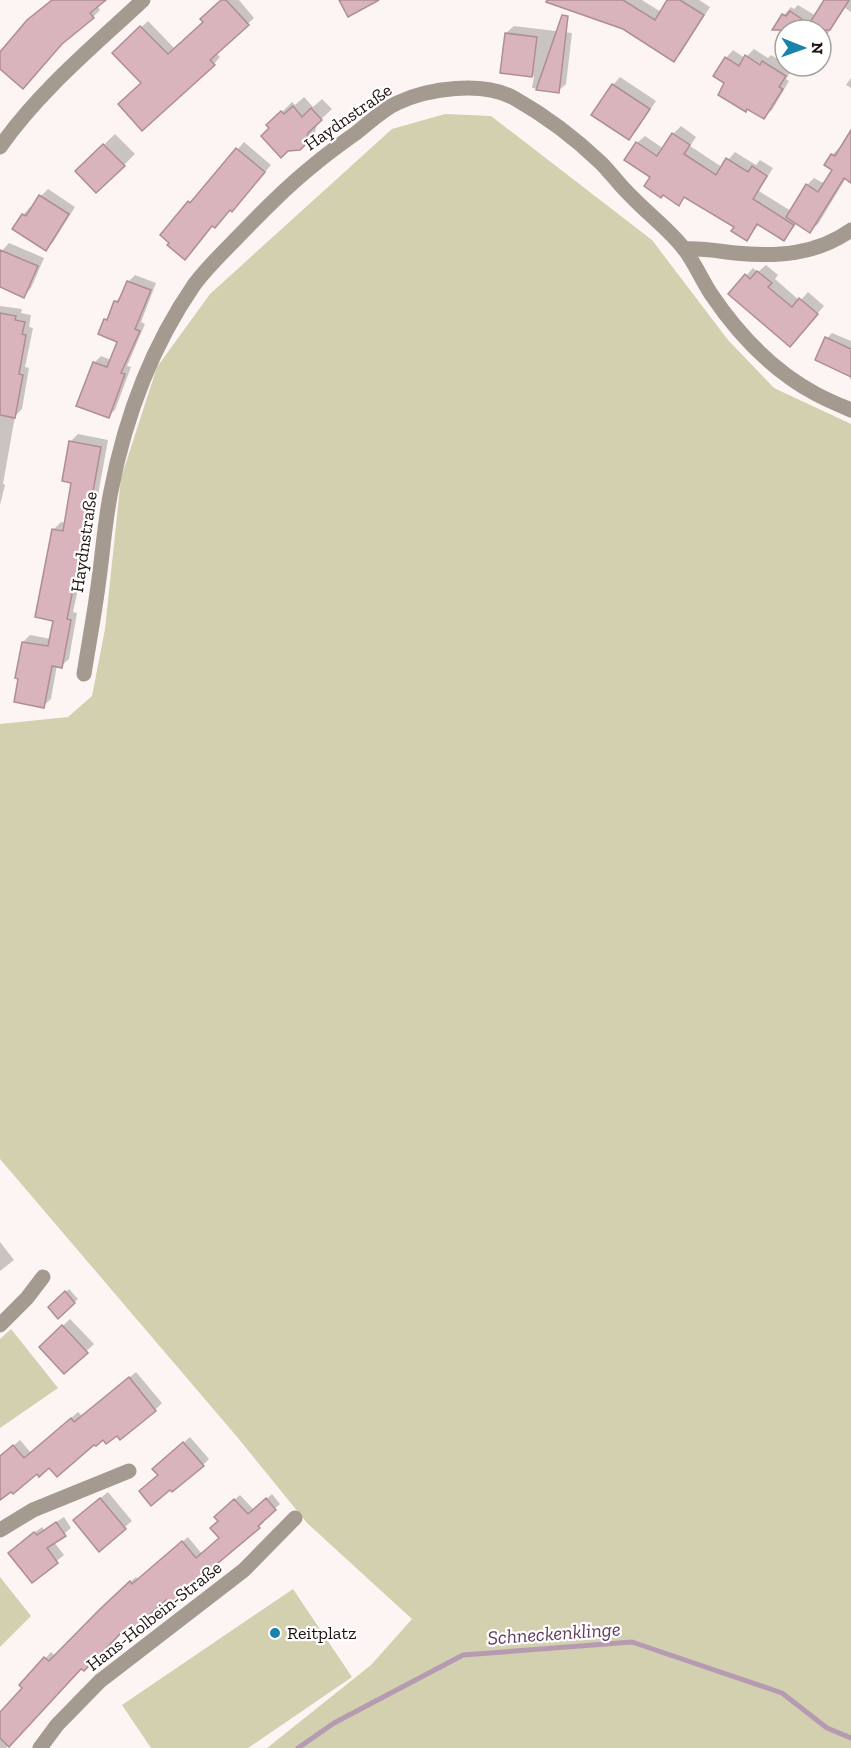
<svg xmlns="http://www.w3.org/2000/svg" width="851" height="1748" viewBox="0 0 851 1748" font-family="'Zilla Slab',serif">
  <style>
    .green { fill: #d2d0af }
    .shadow { fill: #0003 }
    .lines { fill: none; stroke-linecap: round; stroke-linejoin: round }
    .stream { stroke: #b69ab2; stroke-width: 5 }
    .building { fill: #d9b4bc; stroke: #b08d95; stroke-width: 1.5 }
    .minor { stroke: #a49a8f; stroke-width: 15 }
    .poi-dot { fill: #1a83ac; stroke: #fff; stroke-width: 2 }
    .labels { text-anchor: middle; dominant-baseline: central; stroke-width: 4.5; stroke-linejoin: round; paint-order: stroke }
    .street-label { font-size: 18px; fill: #201410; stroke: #fff }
    .poi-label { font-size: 18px; fill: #201410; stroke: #fff; text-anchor: start }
    .water-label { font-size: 20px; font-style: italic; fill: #613a5d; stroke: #fff }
  </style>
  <rect width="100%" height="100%" fill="#fcf5f3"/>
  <g class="green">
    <path d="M445 114 491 116 652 240 728 340 774 388 851 424V1748H267L371 1665 412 1619 307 1523 238 1438 0 1159V724L68 717 92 696 105 629 121 478 157 367 210 294 392 129Z"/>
    <path d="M11 1329 58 1388 0 1428V1339Z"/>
    <path d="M0 1577 31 1616 0 1647Z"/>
    <path d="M293 1589 352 1677 248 1748H151L122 1705Z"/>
  </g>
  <g class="shadow">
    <path d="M53 0H104L97 5 100 10 93 17 0 67V54Z"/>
    <path d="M222 0H239L254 18 216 53 220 57 214 64 142 83 114 53 148 21 175 49 204 22Z"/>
    <path d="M549 0H642L661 12 669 0H699L710 7 681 53 674 60 624 28Z"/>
    <path d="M826 0H851V12L845 8 821 44V30H785V34L776 28 784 15 791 7 794 9 798 5 816 16Z"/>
    <path d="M514 26 572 33 566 84 558 91 532 88 534 76 501 72 506 33Z"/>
    <path d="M754 49 768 58 771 55 785 64V66L793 68 786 79 789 81 772 110 764 117 726 82V58L733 50 745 58Z"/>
    <path d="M620 77 656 101 636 131 629 139 593 114 613 85Z"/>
    <path d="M851 78V88L846 85Z"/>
    <path d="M304 97 313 107 322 99 332 109 317 123 315 133 299 149 271 128 279 115 292 102 295 105Z"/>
    <path d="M681 126 696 137 690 146 722 167 735 152 756 165 760 160 773 168 759 191 791 211 807 185 814 178 825 184 834 170 832 155 839 148 841 149 851 133V181L846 178 818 224 810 231 797 223 784 240 759 224 747 239 736 227 686 196 678 204 652 176 637 143 645 136 664 149 673 134Z"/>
    <path d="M115 134 135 154 108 181 77 171Z"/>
    <path d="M244 142 271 165 239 203 231 209 215 226 189 202 196 196 197 197Z"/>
    <path d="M48 189 75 207 53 242 45 249 14 228 23 215 30 207 32 208 41 196Z"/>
    <path d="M9 243 44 258 31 288 24 296 0 276V253Z"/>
    <path d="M766 265 778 275 775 279 800 301 808 292 824 306 797 337 731 293 753 268 758 272Z"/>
    <path d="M135 275 156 283 141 322 145 324 127 366 131 367 115 410 108 416 94 363 101 356 111 360 119 341 105 320 110 316 115 302 122 295 128 282Z"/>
    <path d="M0 306 22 309 21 313 31 315 29 327 33 328 25 367 29 368 22 409 15 416 3 484 5 485 0 505Z"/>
    <path d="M832 333 851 341V380L850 379V374L827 338Z"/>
    <path d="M78 434 108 440 88 550 86 552 73 612 77 613 69 659 61 666 57 665 51 699 43 706 23 642 30 635 51 639 55 620 53 530 61 522 66 523 73 482 70 442Z"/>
    <path d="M0 1242 14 1260 0 1271Z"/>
    <path d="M69 1289 78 1299 59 1317 50 1307Z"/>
    <path d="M70 1319 94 1344 64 1372 41 1347Z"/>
    <path d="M136 1372 162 1403 155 1410 117 1434 103 1438 37 1472 0 1498V1457L20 1440 31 1453 78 1412 82 1416Z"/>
    <path d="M190 1437 209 1459 203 1465 159 1475 161 1463Z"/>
    <path d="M108 1492 132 1521 99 1549 82 1513Z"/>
    <path d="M272 1494 280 1504 262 1520 264 1522 259 1527 123 1629 81 1667 6 1748H0V1714L24 1688 21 1685 51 1652 55 1656 106 1604 136 1577 138 1580 188 1537 202 1554 221 1538 219 1521 216 1517 240 1495 254 1510Z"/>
    <path d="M64 1517 71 1528 54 1542 64 1555 32 1581 16 1546 42 1527 44 1530Z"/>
  </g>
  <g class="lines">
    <path class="stream" d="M298 1748 334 1723 463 1655 632 1642 782 1693 827 1728 851 1738"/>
  </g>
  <g class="building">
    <path d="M52 0H106L90 13 94 18 62 44 23 89 0 69V52L27 20Z"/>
    <path d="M221 0H226L249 25 210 60 215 65 142 131 118 104 141 83 112 53 140 26 168 54 203 22 200 19Z"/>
    <path d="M339 0H379L348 17Z"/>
    <path d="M547 0H623L655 20 667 0H680L704 15 674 62 623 29 546 2Z"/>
    <path d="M824 0H849L830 30H772L782 14 786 16 790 11 809 24Z"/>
    <path d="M562 15 568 16 559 93 536 90Z"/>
    <path d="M505 33 537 37 532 77 500 73Z"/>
    <path d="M745 55 760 65 762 61 786 76 779 87 783 89 764 119 747 109 746 112 718 95 724 83 713 76 725 57 739 66Z"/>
    <path d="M612 84 650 109 629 140 591 115Z"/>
    <path d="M293 106 302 117 311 108 322 120 308 133 305 145 300 150 288 151 281 158 261 136 269 128 266 125 281 111 284 114Z"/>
    <path d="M851 130V183L844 178 810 233 786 217 806 184 818 192 832 170 824 165 831 154 835 156Z"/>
    <path d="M672 133 690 145 684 154 716 175 726 158 748 172 752 166 767 176 753 199 794 225 784 241 757 224 747 241 731 231 734 227 684 197 679 206 663 195 661 198 644 186 650 177 624 160 636 142 657 156Z"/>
    <path d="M103 144 125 166 96 193 75 171Z"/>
    <path d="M236 148 265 172 232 212 230 210 215 228 212 226 185 260 167 245 169 243 160 235 188 201 190 203Z"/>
    <path d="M39 195 69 214 46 251 12 229 22 214 26 216Z"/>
    <path d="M0 250 38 266 24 298 0 287Z"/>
    <path d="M757 271 772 283 768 287 792 307 799 298 818 314 790 347 728 294 745 274 750 279Z"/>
    <path d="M127 281 151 290 135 329 140 331 121 373 125 374 109 418 76 406 93 362 107 367 117 342 98 334 104 319 107 320 114 301 118 302Z"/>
    <path d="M0 313 16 316 15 320 25 322 22 334 26 335 19 374 23 375 15 418 0 415Z"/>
    <path d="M825 337 851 349V377L815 360Z"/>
    <path d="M69 441 101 447 81 559H79L67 619 71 620 62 668 52 666 44 708 14 702 18 679 15 678 22 642 48 646 53 621 35 617 52 529 63 531 71 483 62 481Z"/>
    <path d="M65 1291 75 1303 58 1319 48 1307Z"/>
    <path d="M62 1325 88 1353 64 1374 39 1347Z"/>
    <path d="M129 1377 156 1411 120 1440 117 1436 106 1444 103 1440 96 1446 94 1445 57 1477 49 1468 39 1477 37 1474 13 1494 11 1492 0 1500V1456L13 1445 24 1458 71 1418 74 1422Z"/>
    <path d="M183 1442 204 1466 172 1492 170 1490 151 1506 139 1491 158 1475 152 1469Z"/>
    <path d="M100 1498 126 1529 99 1552 73 1520Z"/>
    <path d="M266 1498 276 1510 258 1526 260 1528 169 1604 166 1600 126 1635 123 1631 84 1671 81 1669 9 1747 0 1738V1712L22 1688 19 1685 44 1657 49 1661 99 1610 130 1581 132 1584 182 1541 196 1558 219 1538 210 1528 218 1521 214 1517 234 1499 248 1514Z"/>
    <path d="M56 1522 66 1536 47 1548 58 1563 32 1583 8 1553 34 1532 37 1535Z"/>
  </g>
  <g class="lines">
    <g class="minor">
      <path d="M0 147C39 91 94 46 143 0"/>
      <path d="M684 249C701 248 718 251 735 253 776 257 816 255 851 230"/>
      <path d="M84 674C89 642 95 611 99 579 103 550 105 520 111 491 125 418 152 346 194 285 205 270 219 256 232 243 259 215 285 188 315 164 328 153 342 143 356 133 369 123 382 110 397 103 429 88 482 81 514 98 544 115 576 139 601 163 612 174 620 186 631 196 648 214 670 230 685 250 695 264 702 280 711 294 738 334 773 371 816 394 827 400 839 405 851 410"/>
      <path d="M0 1325 27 1298 43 1277"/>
      <path d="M0 1530 33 1510 129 1471"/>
      <path d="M40 1748 57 1725 100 1681 244 1570 295 1518"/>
    </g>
  </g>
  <circle class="poi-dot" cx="275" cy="1633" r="6"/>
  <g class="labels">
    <g class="street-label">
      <text transform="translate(348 117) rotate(-35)">Haydnstraße</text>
      <text transform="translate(84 542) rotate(-82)">Haydnstraße</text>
      <text transform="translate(154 1616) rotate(-38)">Hans-Holbein-Straße</text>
    </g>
    <g class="poi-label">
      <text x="287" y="1633">Reitplatz</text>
    </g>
    <g class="water-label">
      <text transform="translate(554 1633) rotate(-4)">Schneckenklinge</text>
    </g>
  </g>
  <g transform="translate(803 48) rotate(91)"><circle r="28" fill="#ffffff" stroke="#a6a19f" stroke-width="1.5"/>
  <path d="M0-4.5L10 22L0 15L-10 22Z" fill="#1a83ac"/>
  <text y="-9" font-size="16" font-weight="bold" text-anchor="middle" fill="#201410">N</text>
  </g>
</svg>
